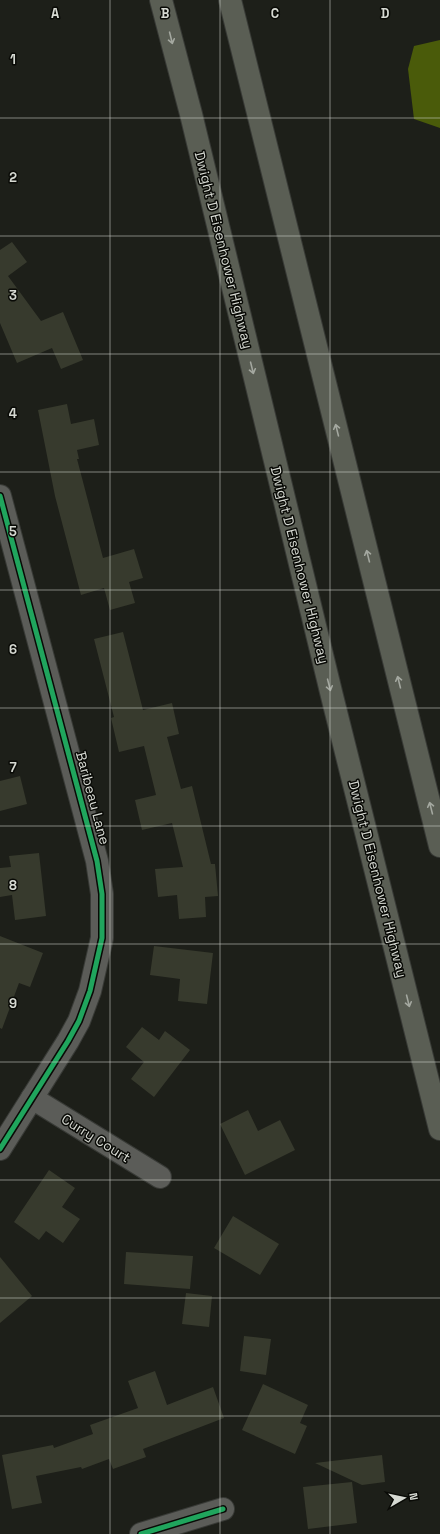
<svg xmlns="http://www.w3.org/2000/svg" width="440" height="1534" viewBox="0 0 440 1534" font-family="'Space Grotesk',sans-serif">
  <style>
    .water { fill: #4a5b0a }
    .building { fill: #373a2d }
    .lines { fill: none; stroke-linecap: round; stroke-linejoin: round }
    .minor-casing { stroke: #383a36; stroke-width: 24 }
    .highway-casing { stroke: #383a36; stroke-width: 24 }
    .minor { stroke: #5b5c58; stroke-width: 22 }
    .highway { stroke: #5a5e54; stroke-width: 22 }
    .cycleway-casing { stroke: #090a06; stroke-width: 8 }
    .cycleway { stroke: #20a55d; stroke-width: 5 }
    .oneway { stroke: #a4a8a0 }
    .grid { fill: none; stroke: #d6d9d2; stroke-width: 1; stroke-opacity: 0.55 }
    .labels { text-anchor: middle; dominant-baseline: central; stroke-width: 3; stroke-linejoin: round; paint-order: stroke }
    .street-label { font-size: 14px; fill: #d6d9d2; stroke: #090a06 }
    .grid-label { font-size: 13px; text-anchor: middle; font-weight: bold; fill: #d6d9d2; stroke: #090a06; stroke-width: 3; stroke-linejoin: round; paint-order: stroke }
  </style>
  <rect width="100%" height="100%" fill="#1d1f19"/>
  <path class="water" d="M440 40V128L414 119 408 69 414 46Z"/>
  <g class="building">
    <path d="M12 242 27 262 8 276 41 321 63 312 83 360 61 369 52 348 17 363 0 323V250Z"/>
    <path d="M67 404 71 424 94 419 99 445 77 450 79 459H77L103 558 134 549 143 578 129 582 135 603 110 610 104 588 81 595 55 496 38 410Z"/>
    <path d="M123 632 143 710 172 703 179 734 167 737 181 789 192 786 211 864H215L218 896 205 897 206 917 179 919 177 895 158 897 155 869 183 867 172 823 142 830 135 800 156 795 144 746 119 752 111 718 114 717 94 639Z"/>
    <path d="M20 776 27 804 0 811V781Z"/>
    <path d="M39 853 46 916 15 920 12 895 0 897V868L11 867 9 856Z"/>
    <path d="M0 936 43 953 30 987 19 983 2 1029 0 1028Z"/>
    <path d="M154 946 213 953 207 1004 178 1001 180 979 150 975Z"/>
    <path d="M142 1027 159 1040 165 1031 190 1050 154 1097 131 1079 144 1062 126 1047Z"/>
    <path d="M248 1110 258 1131 280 1120 295 1150 245 1175 220 1124Z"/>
    <path d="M49 1170 75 1188 62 1207 80 1219 63 1243 46 1231 39 1240 14 1222Z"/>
    <path d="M233 1216 279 1244 260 1275 214 1248Z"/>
    <path d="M126 1252 193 1256 190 1289 124 1284Z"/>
    <path d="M0 1257 32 1296 0 1323Z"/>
    <path d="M186 1293 212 1296 209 1327 182 1324Z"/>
    <path d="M244 1336 271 1339 266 1375 240 1371Z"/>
    <path d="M155 1371 167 1405 213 1387 224 1418 143 1449 146 1457 113 1469 109 1459 82 1469 81 1467 36 1476 42 1503 12 1509 2 1455 53 1445 54 1448 93 1434 90 1425 138 1408 128 1381Z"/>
    <path d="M263 1384 308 1405 300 1423 307 1426 295 1454 242 1430Z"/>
    <path d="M382 1455 385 1482 362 1485 315 1463Z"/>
    <path d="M352 1482 357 1523 308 1529 303 1487Z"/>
  </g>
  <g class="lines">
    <defs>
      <g id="minor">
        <path d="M0 496 97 861 102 894V938L90 991 79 1021 68 1041 0 1149"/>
        <path d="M32 1098 160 1177"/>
        <path d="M141 1534 223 1509"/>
      </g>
      <g id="highway">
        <path d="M161 0 191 114 332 696 440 1129"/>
        <path d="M230 0 440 846"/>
      </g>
    </defs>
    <use href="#minor" class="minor-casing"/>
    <use href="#highway" class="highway-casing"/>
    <use href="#minor" class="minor"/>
    <use href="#highway" class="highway"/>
    <defs>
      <g id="cycleway">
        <path d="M0 496 97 861 102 894V938L90 991 79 1021 68 1041 0 1149"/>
        <path d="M141 1534 223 1509"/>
      </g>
    </defs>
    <use href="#cycleway" class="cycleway-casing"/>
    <use href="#cycleway" class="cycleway"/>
  </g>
  <defs><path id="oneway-shaft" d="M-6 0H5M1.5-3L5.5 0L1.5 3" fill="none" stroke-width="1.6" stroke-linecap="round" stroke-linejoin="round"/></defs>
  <g class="oneway">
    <use href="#oneway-shaft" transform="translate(171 38) rotate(76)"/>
    <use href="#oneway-shaft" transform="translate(252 368) rotate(76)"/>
    <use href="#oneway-shaft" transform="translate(337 430) rotate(-104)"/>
    <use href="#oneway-shaft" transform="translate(368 556) rotate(-104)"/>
    <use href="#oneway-shaft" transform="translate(399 682) rotate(-104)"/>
    <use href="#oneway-shaft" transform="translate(329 685) rotate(76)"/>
    <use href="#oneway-shaft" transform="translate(431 808) rotate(-104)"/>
    <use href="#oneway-shaft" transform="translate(408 1001) rotate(76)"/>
  </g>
  <path class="grid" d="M110 0V1534M220 0V1534M330 0V1534M0 118H440M0 236H440M0 354H440M0 472H440M0 590H440M0 708H440M0 826H440M0 944H440M0 1062H440M0 1180H440M0 1298H440M0 1416H440"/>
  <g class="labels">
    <g class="street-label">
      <text transform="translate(224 250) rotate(76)">Dwight D Eisenhower Highway</text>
      <text transform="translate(300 565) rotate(76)">Dwight D Eisenhower Highway</text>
      <text transform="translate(93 798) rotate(75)">Baribeau Lane</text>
      <text transform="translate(378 879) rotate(76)">Dwight D Eisenhower Highway</text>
      <text transform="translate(96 1138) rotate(32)">Curry Court</text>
    </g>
  </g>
  <g class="grid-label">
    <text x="55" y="18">A</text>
    <text x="165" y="18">B</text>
    <text x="275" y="18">C</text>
    <text x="385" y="18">D</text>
    <text x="13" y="64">1</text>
    <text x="13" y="182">2</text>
    <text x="13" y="300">3</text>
    <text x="13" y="418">4</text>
    <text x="13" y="536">5</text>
    <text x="13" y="654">6</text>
    <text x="13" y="772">7</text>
    <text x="13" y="890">8</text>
    <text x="13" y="1008">9</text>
  </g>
  <g transform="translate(404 1498) rotate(81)" stroke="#090a06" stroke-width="3" paint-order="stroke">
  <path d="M0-3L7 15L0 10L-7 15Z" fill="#d6d9d2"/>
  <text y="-6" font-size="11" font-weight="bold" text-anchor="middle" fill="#d6d9d2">N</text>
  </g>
</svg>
